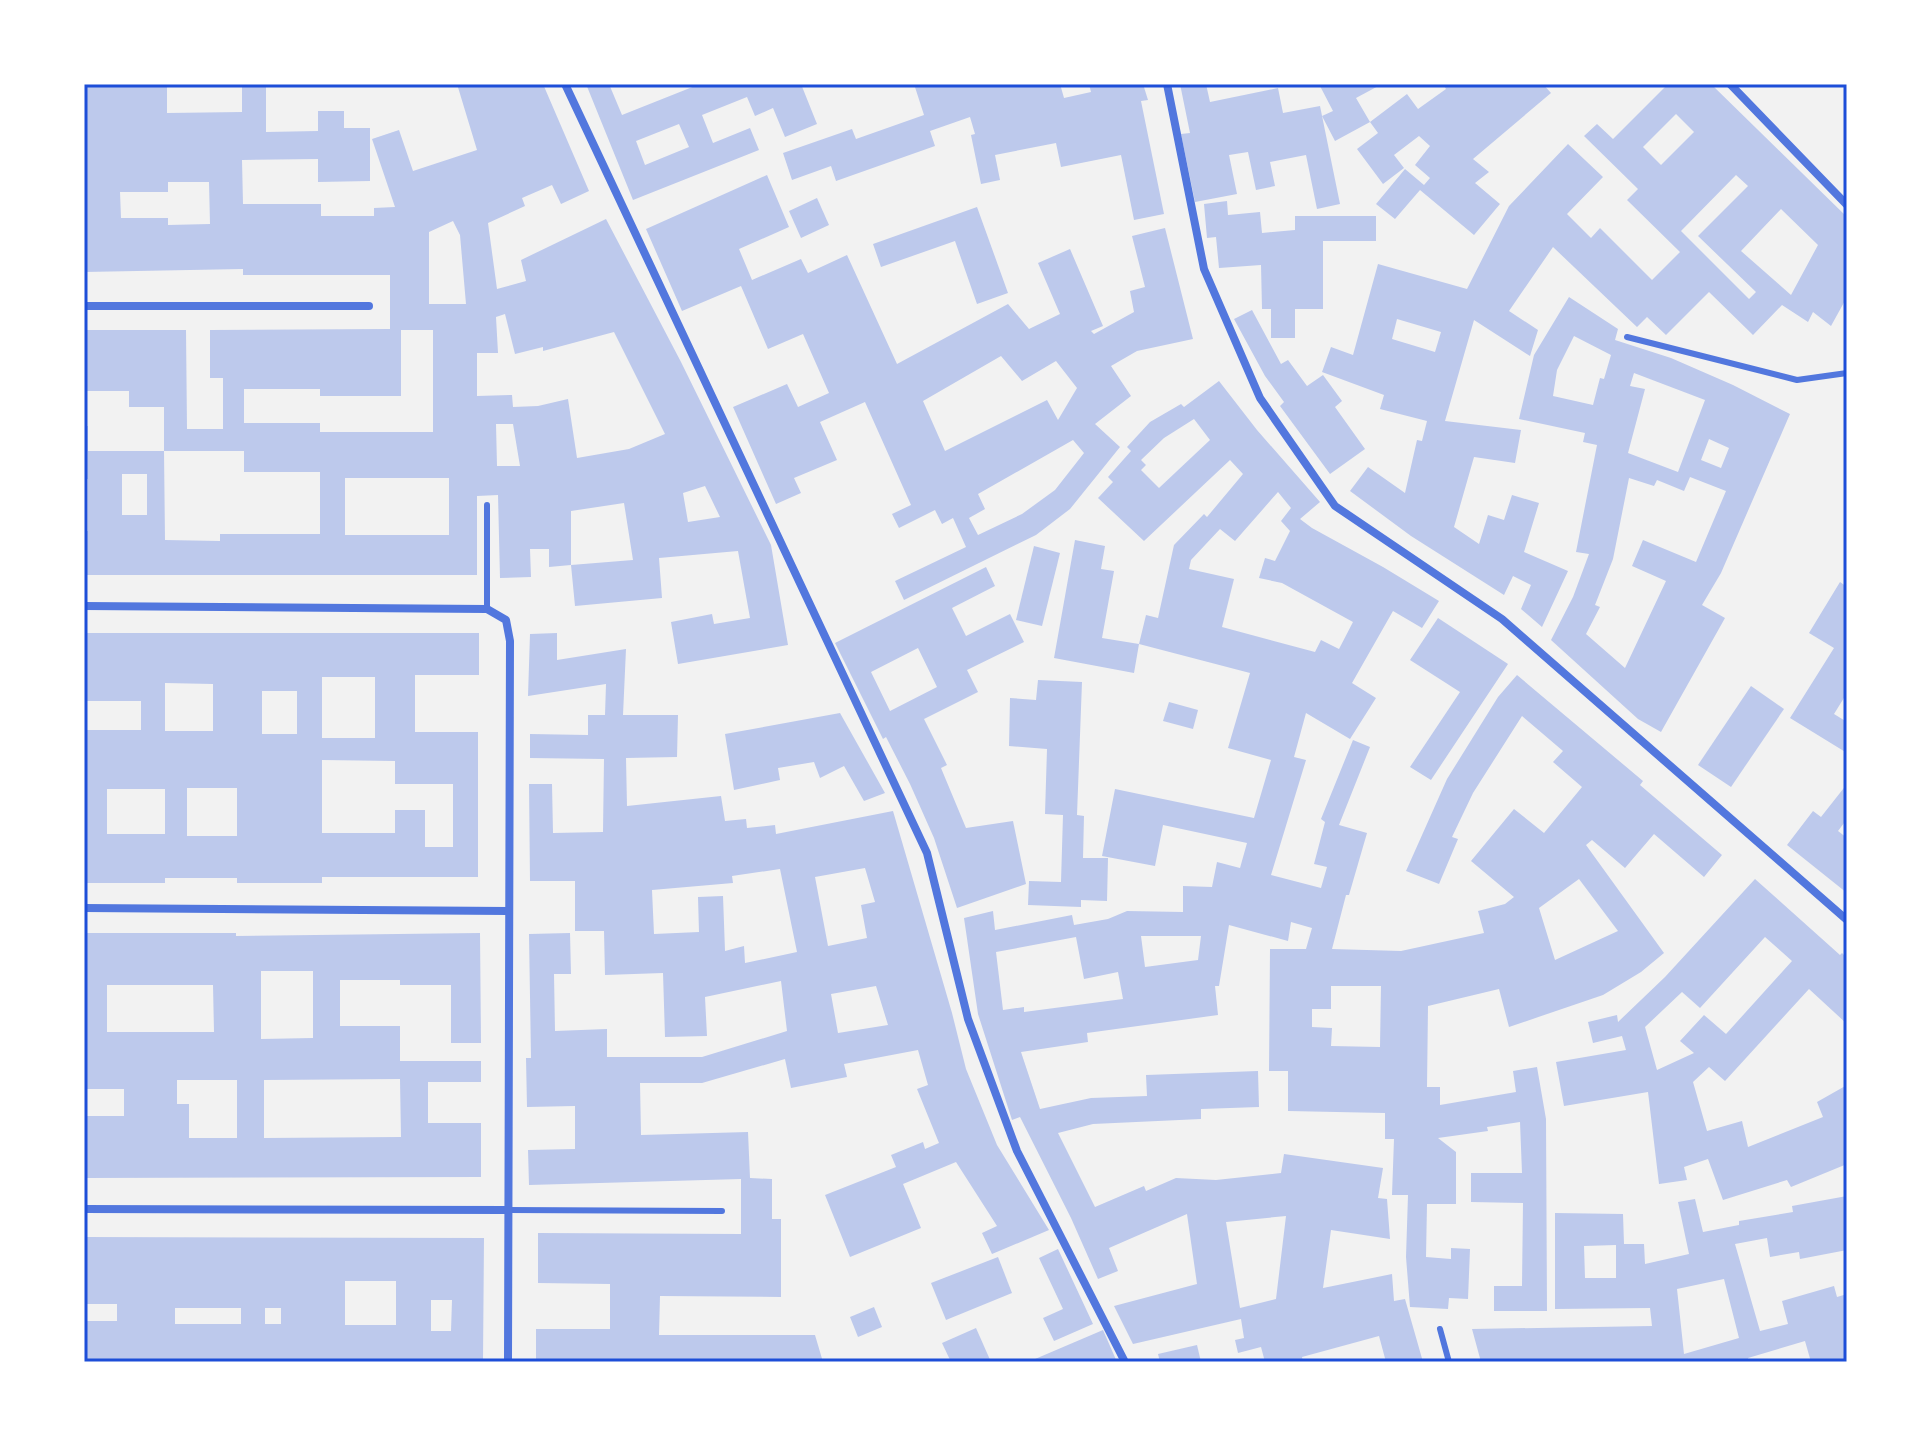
<svg xmlns="http://www.w3.org/2000/svg" width="1931" height="1446" viewBox="0 0 1931 1446" font-family="'Golos Text',sans-serif">
  <style>
    .building { fill: #bdc9ec; fill-rule: evenodd }
    .lines { fill: none; stroke-linecap: round; stroke-linejoin: round }
    .service { stroke: #5277de; stroke-width: 6 }
    .minor { stroke: #5277de; stroke-width: 8 }
    .neatline { fill: none; stroke: #1d4ed8; stroke-width: 3 }
  </style>
  <rect width="100%" height="100%" fill="#f2f2f2"/>
  <g class="building">
    <path d="M84 84H167V113L242 112V84H266V132L318 131V111H344V128H370V181L318 182V159L242 160 243 204H321V216H374V208L395 207 372 139 399 130 413 171 477 150 457 84H543L589 191 561 204 552 185 522 198 525 206 488 223 497 289 526 281 521 260 606 219 681 362 771 545 788 645 678 664 671 622 712 614 714 624 750 618 738 551 659 558 662 598 575 606 571 565 633 560 624 503 571 511V565L549 567V549H530L531 577 500 578 498 495 477 496V575H84V531H88V479H84V426H88V451H164V407H129V391H84V330H186L187 429H223V378H210V330L390 329V275H243V269L84 272ZM168 182H209L210 224 168 225V218H121L120 192H168ZM453 221 460 235 466 304H429V232ZM505 314 515 354 543 347V351L614 332 665 434 629 449 577 458 568 399 538 406 513 407 512 395 477 396V353H498L496 317ZM401 330H433V432H320V423H244V389H320V396H401ZM496 424H513L520 466H497ZM164 451H244V472H320V534H220V541L165 540ZM122 474H147V515H122ZM345 478H449V535H345ZM705 486 720 517 688 522 683 493Z"/>
    <path d="M586 84H609L622 115 700 84H801L817 124 785 137 773 108 755 116 747 97 702 115 713 143 750 128 759 150 633 200ZM679 124 689 147 645 165 636 141Z"/>
    <path d="M914 84H1060L1064 98 1091 92 1089 84H1143L1148 100 1141 101 1164 214 1134 220 1121 155 1061 167 1056 143 995 155 1000 180 981 184 971 135 975 134 970 117 930 131 935 146 836 181 831 166 792 180 783 153 852 129 856 139 924 115Z"/>
    <path d="M1180 84H1206L1210 102 1278 88 1283 113 1320 106 1340 204 1317 209 1306 155 1270 162 1275 186 1256 190 1248 152 1229 155 1237 194 1195 202 1181 134 1190 133Z"/>
    <path d="M1323 84H1382L1356 98 1370 122 1335 141 1322 116 1333 111 1320 86Z"/>
    <path d="M1443 84H1543L1551 93 1473 159 1489 172 1475 183 1500 204 1474 235 1420 190 1395 219 1376 204 1405 169 1424 185 1430 178 1415 165 1430 146 1419 136 1394 155 1404 168 1383 184 1357 149 1378 133 1370 122 1407 94 1418 109 1446 89Z"/>
    <path d="M1668 84H1711L1847 217V297L1831 326 1813 312 1808 322 1782 305 1753 335 1709 292 1666 335 1647 317 1637 327 1553 247 1509 311 1538 330 1530 356 1474 320 1445 421 1521 430 1515 463 1474 457 1454 527 1479 544 1488 515 1504 520 1512 495 1539 503 1524 552 1568 571 1542 627 1521 609 1531 585 1513 576 1504 595 1411 536 1350 491 1368 467 1405 493 1417 440 1422 441 1427 421 1380 409 1384 395 1322 372 1331 347 1353 355 1378 264 1467 289 1509 206 1568 144 1603 177 1567 214 1591 238 1600 228 1652 280 1680 252 1627 200 1638 189 1584 136 1597 124 1613 139ZM1676 114 1694 132 1661 165 1643 147ZM1736 175 1748 186 1698 236 1756 292 1749 299 1681 231ZM1781 209 1818 245 1791 295 1741 251ZM1397 319 1441 332 1435 352 1392 339Z"/>
    <path d="M767 175 789 227 739 249 752 280 801 259 808 273 847 255 897 364 1008 304 1029 329 1060 314 1038 263 1070 249 1103 326 1091 331 1094 334 1134 312 1130 291 1145 287 1132 236 1165 228 1193 339 1137 351 1111 366 1131 396 1095 424 1120 447 1070 509 1036 535 904 600 895 581 966 547 953 518 942 524 935 510 899 528 892 514 911 505 865 402 820 422 837 460 794 478 801 493 776 504 733 407 787 384 798 407 829 393 803 334 768 349 741 286 682 311 646 229ZM1001 356 1022 381 1056 361 1077 388 1058 420 1047 400 945 451 923 401ZM1073 440 1084 453 1055 490 1022 514 978 535 969 518 985 509 978 494Z"/>
    <path d="M817 198 829 225 801 238 789 211Z"/>
    <path d="M1227 201 1228 215 1260 212 1262 233 1295 230V216H1376V241H1323V309H1295V338H1271V309H1262L1261 265 1219 268 1216 237 1207 238 1204 204Z"/>
    <path d="M977 207 1008 293 977 304 955 241 881 267 873 244Z"/>
    <path d="M1569 297 1618 329 1615 340 1671 358 1733 385 1790 414 1721 573 1702 605 1725 618 1661 732 1638 719 1551 640 1573 597 1589 554 1576 552 1597 445 1583 442 1585 433 1519 419 1534 355ZM1574 336 1611 355 1604 379 1600 378 1593 405 1553 396 1557 370ZM1634 373 1705 400 1678 472 1628 453 1645 389 1630 386ZM1709 439 1729 448 1721 468 1701 460ZM1690 477 1726 491 1696 562 1643 540 1632 566 1666 581 1625 668 1586 634 1600 607 1595 605 1613 559 1629 478 1654 486 1657 480 1684 491Z"/>
    <path d="M1252 310 1281 364 1288 360 1307 386 1323 375 1342 401 1335 407 1365 449 1330 474 1280 406 1284 402 1265 376 1234 319Z"/>
    <path d="M1219 381 1257 430 1320 502 1300 519 1312 528 1383 567 1439 601 1422 628 1393 611 1352 683 1376 698 1350 739 1306 713 1294 757 1306 760 1271 875 1321 888 1327 867 1314 864 1325 822 1321 819 1353 740 1370 747 1339 825 1367 833 1349 895H1346L1332 949 1401 951 1484 933 1478 911 1505 904 1514 897 1471 861 1514 809 1544 833 1582 787 1553 762 1563 751 1522 716 1473 793 1452 837 1458 839 1439 884 1406 871 1447 779 1498 697 1517 675 1643 781 1640 785 1722 855 1704 877 1654 834 1625 868 1592 840 1586 845 1664 953 1641 972 1603 995 1509 1027 1499 989 1428 1006 1427 1087H1440V1105L1516 1092 1513 1071 1537 1067 1546 1119 1547 1311H1494V1286H1522L1523 1203 1471 1202V1173H1522L1520 1122 1487 1127 1488 1131 1438 1138 1456 1152V1204H1427L1426 1257 1451 1259V1248L1470 1249 1468 1299 1449 1298 1448 1309 1410 1307 1406 1257 1408 1195H1392L1394 1139H1385V1113L1288 1111V1071H1269L1270 949H1306L1312 928 1291 922 1288 941 1229 925 1219 986H1215L1218 1015 1087 1033 1088 1042 1021 1052 1040 1109 1091 1098 1147 1096 1146 1075 1258 1071 1259 1107 1201 1109V1119L1093 1124 1058 1133 1095 1207 1144 1186 1146 1191 1176 1178 1216 1180 1281 1173 1284 1154 1383 1168 1378 1198 1387 1199 1390 1239 1331 1230 1323 1288 1392 1274 1394 1301 1405 1299 1423 1362H1386L1379 1336 1302 1357 1303 1362H1265L1261 1347 1238 1353 1235 1340 1244 1338 1241 1319 1133 1344 1114 1306 1197 1284 1187 1214 1109 1248 1118 1271 1098 1279 1071 1218 1020 1117 1012 1120 978 1014 964 918 993 911 995 930 1072 915 1074 925 1108 919 1127 911 1183 912V886L1212 887 1217 862 1240 868 1247 843 1163 825 1155 866 1102 856 1115 789 1254 818 1271 760 1228 748 1250 673 1139 644 1146 615 1158 618 1174 545 1204 514 1207 517 1243 474 1230 460 1144 541 1098 498 1113 482 1108 477 1131 451 1127 447 1150 422 1181 404 1184 407ZM1194 419 1210 440 1159 488 1141 470 1146 465 1141 460 1164 438ZM1278 492 1291 508 1281 521 1290 531 1275 561 1265 558 1259 578 1282 583 1353 622 1339 649 1321 640 1315 652 1222 627 1234 579 1189 569 1191 560 1220 529 1235 541ZM1579 879 1618 931 1555 960 1539 908ZM1141 936H1201L1198 960 1145 967ZM1076 937 1084 979 1118 972 1123 999 1024 1012V1007L1003 1010 996 952ZM1331 986H1381L1380 1047 1331 1046 1332 1028 1312 1027V1009H1331ZM1286 1216 1276 1299 1240 1308 1226 1222Z"/>
    <path d="M1075 540 1105 546 1101 569 1114 571 1102 638 1139 644 1134 673 1054 658Z"/>
    <path d="M1034 546 1060 553 1042 626 1016 620Z"/>
    <path d="M986 567 995 586 952 608 966 636 1010 614 1024 642 967 670 978 692 924 719 947 765 941 768 966 828 1013 821 1026 884 957 908 934 838 910 784 886 737 883 739 835 643ZM918 648 937 687 890 711 871 672Z"/>
    <path d="M1840 582 1847 587V693L1834 714 1847 722V753L1790 718 1834 648 1809 633Z"/>
    <path d="M1438 618 1508 664 1431 780 1410 767 1460 692 1410 660Z"/>
    <path d="M84 633H479V675H415V732H478V877H322V883H237V878H165V883H84V730H141V701H84ZM322 677H375V738H322ZM165 683 213 684V731H165ZM262 691H297V734H262ZM322 760 395 761V784H453V847H425V810H395V833H322ZM187 788H237V836H187ZM107 789H165V834H107Z"/>
    <path d="M557 633V660L626 649 623 715H678L677 757 626 758 627 806 721 796 725 821 746 819 747 828 775 825 776 834 893 811 952 1013 966 1069 997 1145 1049 1230 992 1254 982 1233 997 1226 956 1162 903 1184 921 1228 850 1257 825 1195 896 1167 891 1155 923 1142 925 1149 939 1143 917 1089 928 1085 918 1050 844 1064 847 1077 791 1088 785 1059 702 1083H640L641 1135 748 1132 750 1178 772 1179V1219H781V1297L660 1296 659 1335H815L823 1362H536V1329H610V1284L538 1283V1233L741 1234V1179L529 1185 528 1150 575 1149V1106L527 1107 526 1058H531L529 934 570 933 571 974H554L555 1031 607 1029V1057H702L787 1031 781 981 705 997 707 1036 665 1037 663 973 605 975 604 931H575V881H530L529 784H552L553 833 603 832 604 759 530 758V734L588 735V715H605L606 684 528 696 530 634ZM865 868 875 902 861 905 867 938 828 946 815 877ZM780 869 797 952 745 963 744 946 725 951 723 896 698 897 699 932 654 934 652 890 733 883 732 876ZM876 986 888 1025 838 1033 831 994Z"/>
    <path d="M1038 680 1082 682 1077 815 1084 816 1083 858H1108L1107 901 1081 900V907L1028 905 1029 881 1061 882 1063 815 1045 814 1047 749 1009 746 1010 698 1036 700Z"/>
    <path d="M1751 686 1784 709 1731 787 1698 765Z"/>
    <path d="M1169 702 1198 710 1193 729 1163 721Z"/>
    <path d="M840 713 885 793 864 801 844 766 820 778 814 762 778 768 780 780 734 790 725 734Z"/>
    <path d="M1847 784V819L1838 831 1847 838V893L1787 845 1813 811 1821 817Z"/>
    <path d="M1755 879 1840 955 1842 953 1847 958V1024L1809 989 1725 1081 1709 1067 1693 1082 1707 1131 1742 1121 1748 1147 1823 1117 1817 1102 1847 1085V1164L1791 1187 1787 1180 1723 1200 1708 1159 1684 1167 1687 1180 1659 1184 1648 1092 1564 1106 1556 1062 1626 1050 1622 1036 1593 1043 1588 1022 1617 1015 1618 1022 1665 977ZM1765 937 1792 961 1726 1034 1704 1015 1680 1041 1694 1053 1657 1070 1645 1027 1682 992 1700 1008Z"/>
    <path d="M84 933H236V936L480 933 481 1043H451V985H400V980H340V1026H400V1061H481V1082H428V1123H481V1177L84 1178V1116H124V1089H84ZM261 971H313V1038L261 1039ZM107 985H213L214 1032H107ZM400 1079 401 1137 264 1138V1080ZM177 1080H237V1138H189V1104H177Z"/>
    <path d="M1847 1196V1250L1800 1259 1799 1252 1770 1257 1767 1238 1735 1244 1760 1331 1788 1324 1782 1301 1834 1286 1837 1297 1847 1294V1362H1811L1805 1341 1748 1358 1749 1362H1481L1472 1329 1652 1326 1650 1308 1555 1309V1213L1623 1214 1624 1244H1644L1645 1264 1689 1254 1678 1202 1695 1199 1703 1232 1739 1225V1221L1793 1212 1792 1206ZM1616 1245V1278H1585L1584 1246ZM1724 1279 1739 1338 1684 1354 1677 1289Z"/>
    <path d="M84 1237 484 1238 483 1362H84ZM345 1281H396V1325H345ZM431 1300H452L451 1331H431ZM87 1304H117V1321H87ZM175 1308H241V1324H175ZM265 1308H281V1324H265Z"/>
    <path d="M1058 1249 1093 1324 1054 1341 1043 1318 1063 1309 1039 1258Z"/>
    <path d="M998 1257 1012 1293 946 1320 931 1283Z"/>
    <path d="M874 1307 882 1327 858 1337 850 1317Z"/>
    <path d="M976 1328 991 1362H951L942 1343Z"/>
    <path d="M1103 1330 1117 1362H1028Z"/>
    <path d="M1197 1345 1201 1362H1160L1158 1354Z"/>
  </g>
  <g class="lines">
    <g class="service">
      <path d="M1627 337 1797 380 1847 373"/>
      <path d="M487 505V609"/>
      <path d="M508 1210 722 1211"/>
      <path d="M1440 1329 1449 1362"/>
    </g>
    <g class="minor">
      <path d="M565 84 927 853 968 1019 1017 1151 1125 1362"/>
      <path d="M1167 84 1204 269 1260 398 1335 506 1502 619 1847 920"/>
      <path d="M1730 84 1847 205"/>
      <path d="M84 306H369"/>
      <path d="M84 606 487 609 506 620 510 641 508 1362"/>
      <path d="M84 908 508 911"/>
      <path d="M84 1209 508 1210"/>
    </g>
  </g>
  <rect width="1931" height="1446" fill="none" stroke="#ffffff" stroke-width="172"/>
  <rect x="86" y="86" width="1759" height="1274" class="neatline"/>
</svg>
